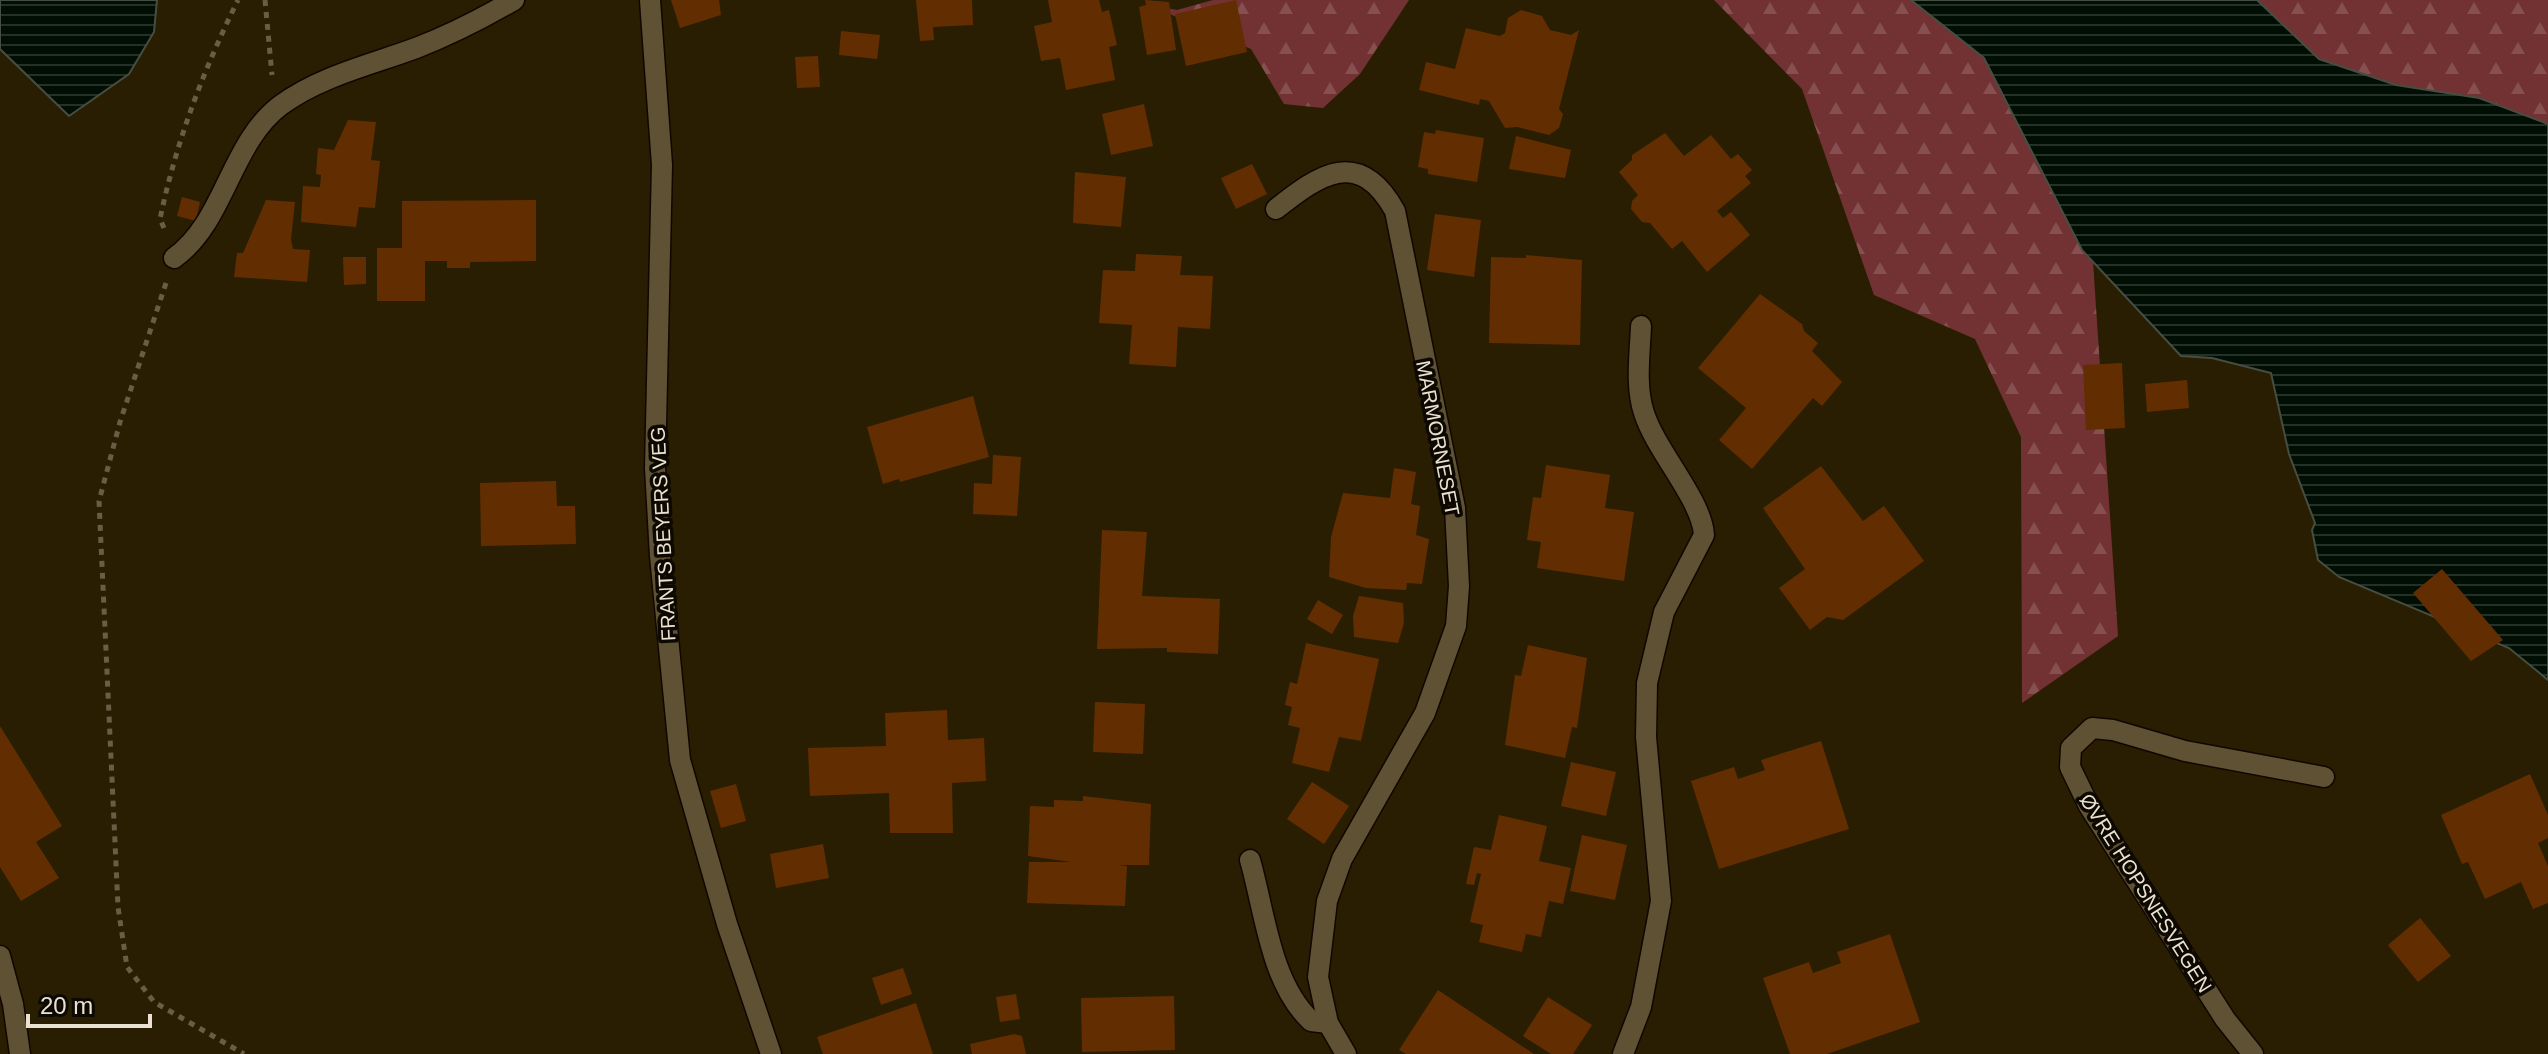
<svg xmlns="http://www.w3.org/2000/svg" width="2548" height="1054" viewBox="0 0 2548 1054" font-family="Helvetica,sans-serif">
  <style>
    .forest { fill: url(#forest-firs) }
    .water { fill: url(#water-rules); stroke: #464e42; stroke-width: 2 }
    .building { fill: #622e01 }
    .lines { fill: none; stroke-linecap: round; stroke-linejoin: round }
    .minor-casing { stroke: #110700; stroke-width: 23 }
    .path { stroke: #685e46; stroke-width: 5; stroke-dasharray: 6 6; stroke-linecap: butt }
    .minor { stroke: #5e5134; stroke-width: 20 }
    .labels { text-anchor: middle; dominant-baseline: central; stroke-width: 7; stroke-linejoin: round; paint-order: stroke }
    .street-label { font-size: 20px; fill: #e9e2d2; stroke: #0d0901 }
  </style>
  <defs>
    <pattern id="forest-firs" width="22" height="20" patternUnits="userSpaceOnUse" patternTransform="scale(2)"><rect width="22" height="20" fill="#723233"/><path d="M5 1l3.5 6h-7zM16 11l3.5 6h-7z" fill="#864f50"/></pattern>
    <pattern id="water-rules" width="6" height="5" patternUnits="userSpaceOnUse" patternTransform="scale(2)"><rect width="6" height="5" fill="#000e04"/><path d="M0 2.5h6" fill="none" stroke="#253128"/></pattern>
  </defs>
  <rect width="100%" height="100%" fill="#291e02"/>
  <g class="forest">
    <path d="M1213 0H1409L1360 74 1323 108 1284 104 1251 49 1149 5 1177 10Z"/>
    <path d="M1714 0H1911L1984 58 2082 250 2093 262 2118 636 2022 703 2021 437 1975 339 1874 295 1802 89Z"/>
    <path d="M2257 0H2548V124L2479 98 2396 85 2319 59Z"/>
  </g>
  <g class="water">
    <path d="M0 0H157L154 32 129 74 69 116 0 49Z"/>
    <path d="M1911 0H2257L2319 59 2396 85 2479 98 2548 124V680L2509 648 2339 577 2318 560 2312 530 2315 523 2289 454 2271 373 2212 358 2181 356 2082 250 1984 58Z"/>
  </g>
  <g class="building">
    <path d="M671 0H719L721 15 680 28Z"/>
    <path d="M916 0H972L973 25 933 27 934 40 920 41Z"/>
    <path d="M1048 0H1099L1102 12 1109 10 1117 45 1109 47 1115 80 1066 90 1060 58 1041 61 1034 26 1052 22Z"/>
    <path d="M1145 0 1169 2 1176 50 1147 55 1139 7 1146 5Z"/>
    <path d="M1236 0 1247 52 1186 66 1175 14Z"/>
    <path d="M1521 10 1542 16 1550 30 1571 35 1579 30 1559 109 1563 114 1559 128 1549 135 1517 127 1505 128 1489 101 1480 99 1479 105 1419 90 1426 62 1455 69 1466 28 1500 36 1505 33 1508 18Z"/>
    <path d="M841 31 880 35 877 59 839 55Z"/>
    <path d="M818 56 820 87 797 88 795 57Z"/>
    <path d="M1144 104 1153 146 1111 155 1102 114Z"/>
    <path d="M348 120 376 122 371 160 380 161 375 208 359 207 356 227 301 222 303 186 320 187 321 175 316 174 318 148 334 150Z"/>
    <path d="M1436 130 1484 138 1477 182 1428 174V169L1418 167 1424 132 1435 134Z"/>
    <path d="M1665 133 1684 156 1711 135 1731 159 1738 154 1752 170 1745 176 1751 183 1717 211 1723 218 1731 212 1750 235 1707 272 1682 241 1672 249 1650 223 1642 222 1631 209 1632 201 1638 195 1619 172 1632 160V155Z"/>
    <path d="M1516 136 1571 150 1565 178 1509 169Z"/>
    <path d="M1252 164 1267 194 1236 209 1221 178Z"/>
    <path d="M1075 172 1126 177 1121 227 1073 223Z"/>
    <path d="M182 197 200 202 196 221 177 216Z"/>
    <path d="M266 200 295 202 291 240 293 249 310 250 307 282 234 277 237 253H243Z"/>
    <path d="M536 200V261L470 262V268H447V261H425V301H377V248H402V201Z"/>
    <path d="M1435 214 1481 220 1474 277 1427 270Z"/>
    <path d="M1136 254 1182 256 1180 275 1213 276 1210 329 1178 327 1176 367 1129 364 1132 325 1099 323 1103 270 1135 271Z"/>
    <path d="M1526 255 1582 260 1580 345 1489 343 1491 257 1526 258Z"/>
    <path d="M343 257H366V284L344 285Z"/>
    <path d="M1760 294 1802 324 1804 331 1818 343 1812 351 1842 382 1822 406 1813 398 1752 469 1719 440 1746 408 1698 368Z"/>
    <path d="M2122 363 2125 428 2086 430 2083 365Z"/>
    <path d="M2187 380 2189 408 2147 412 2145 384Z"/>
    <path d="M973 396 989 457 900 482 899 479 883 484 867 427Z"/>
    <path d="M993 455 1021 457 1017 516 973 514 974 483 992 484Z"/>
    <path d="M1546 465 1610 475 1605 508 1634 512 1624 581 1537 568 1541 542 1527 540 1533 497 1541 498Z"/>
    <path d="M1821 466 1863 521 1884 506 1924 561 1843 620 1827 617 1810 630 1779 588 1805 569 1763 508Z"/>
    <path d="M1394 468 1416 472 1411 504 1420 506 1416 535 1429 539 1422 584 1407 583 1406 590 1366 588 1329 577 1331 537 1343 493 1390 498Z"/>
    <path d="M556 481 557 506H575L576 544 481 546 480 483Z"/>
    <path d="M1102 530 1147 532 1142 596 1220 599 1218 654 1167 652V648L1097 649Z"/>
    <path d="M2442 569 2503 640 2471 661 2413 593Z"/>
    <path d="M1359 596 1403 603 1404 623 1398 643 1354 637 1353 616Z"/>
    <path d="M1318 600 1343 615 1332 634 1307 619Z"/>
    <path d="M1306 643 1379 659 1361 741 1339 737 1329 772 1292 763 1300 728 1288 725 1292 707 1285 705 1290 682 1297 684Z"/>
    <path d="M1528 645 1587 658 1577 728 1572 727 1565 758 1505 745 1515 675 1521 676Z"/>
    <path d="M1095 702 1145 704 1143 754 1093 752Z"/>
    <path d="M947 710 948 740 984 738 986 781 952 783 953 833H890L889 793 810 796 808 748 886 746 885 713Z"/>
    <path d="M0 726 62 826 36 842 59 878 21 901 0 867Z"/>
    <path d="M1821 741 1849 829 1719 869 1691 781 1734 767 1738 779 1765 770 1761 760Z"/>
    <path d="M1571 762 1616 772 1606 816 1561 806Z"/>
    <path d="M2530 774 2548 815V838L2538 843 2548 866V903L2533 909 2521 882 2485 899 2468 862 2462 864 2441 815Z"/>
    <path d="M1312 782 1349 806 1324 844 1287 819Z"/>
    <path d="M736 784 746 821 721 828 710 791Z"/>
    <path d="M1083 796 1151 804 1149 865H1118L1127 866 1125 906 1027 903 1029 862H1071L1028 856 1030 806 1054 807V800L1083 801Z"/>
    <path d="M1499 815 1547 826 1539 861 1571 868 1563 904 1549 901 1541 937 1526 934 1522 952 1479 942 1483 925 1470 922 1481 874 1477 873 1474 885 1466 884 1474 847 1491 850Z"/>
    <path d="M1582 835 1627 845 1615 900 1570 891Z"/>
    <path d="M823 844 829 878 776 888 770 854Z"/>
    <path d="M2420 918 2451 956 2418 982 2388 945Z"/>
    <path d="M1890 934 1920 1022 1827 1054H1790L1763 978 1809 962 1813 973 1841 963 1837 952Z"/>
    <path d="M903 968 912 994 881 1005 872 978Z"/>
    <path d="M1438 990 1534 1054H1406L1399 1050Z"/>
    <path d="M1016 994 1020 1019 1000 1022 996 997Z"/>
    <path d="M1174 996 1175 1050 1082 1052 1081 998Z"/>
    <path d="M1548 997 1592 1025 1573 1054H1551L1523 1036Z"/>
    <path d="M916 1003 933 1054H823L817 1037Z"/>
    <path d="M1014 1034 1022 1036 1026 1054H972L970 1044Z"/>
  </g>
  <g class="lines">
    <defs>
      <g id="minor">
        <path d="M650 0 662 165 655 468 660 556 680 760 727 924 771 1054"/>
        <path d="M1276 209C1319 175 1359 146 1395 211L1455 508 1459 586 1456 626 1425 713 1342 859 1327 901 1318 977 1328 1023 1346 1054"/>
        <path d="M174 258C225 222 230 143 281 105 321 76 370 65 416 48 450 35 483 18 514 0"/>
        <path d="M1250 860C1265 912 1270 982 1311 1021L1328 1023"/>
        <path d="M0 956 13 1004 20 1054"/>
        <path d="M1623 1054 1641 1007 1661 901 1646 737 1647 683 1664 612 1704 535C1702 500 1656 451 1644 413 1635 386 1640 353 1641 326"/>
        <path d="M2253 1054 2225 1019 2089 806 2070 767 2071 748 2092 728 2113 730 2185 751 2324 777"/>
      </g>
    </defs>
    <use href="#minor" class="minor-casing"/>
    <g class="path">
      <path d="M265 0 272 75"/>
      <path d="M164 228 160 219C176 142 203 71 238 0"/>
      <path d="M166 283 120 422 99 501 118 907 127 967 154 1002 244 1054"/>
    </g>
    <use href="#minor" class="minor"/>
  </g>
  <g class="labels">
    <g class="street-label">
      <text transform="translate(1438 438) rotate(79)">MARMORNESET</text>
      <text transform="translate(663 534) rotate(-93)">FRANTS BEYERS VEG</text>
      <text transform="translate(2146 893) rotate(58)">ØVRE HOPSNESVEGEN</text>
    </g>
  </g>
  <path d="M28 1014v12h122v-12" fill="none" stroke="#e9e2d2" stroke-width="4"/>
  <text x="40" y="1014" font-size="24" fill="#e9e2d2" stroke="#0d0901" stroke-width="6" paint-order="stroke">20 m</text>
</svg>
